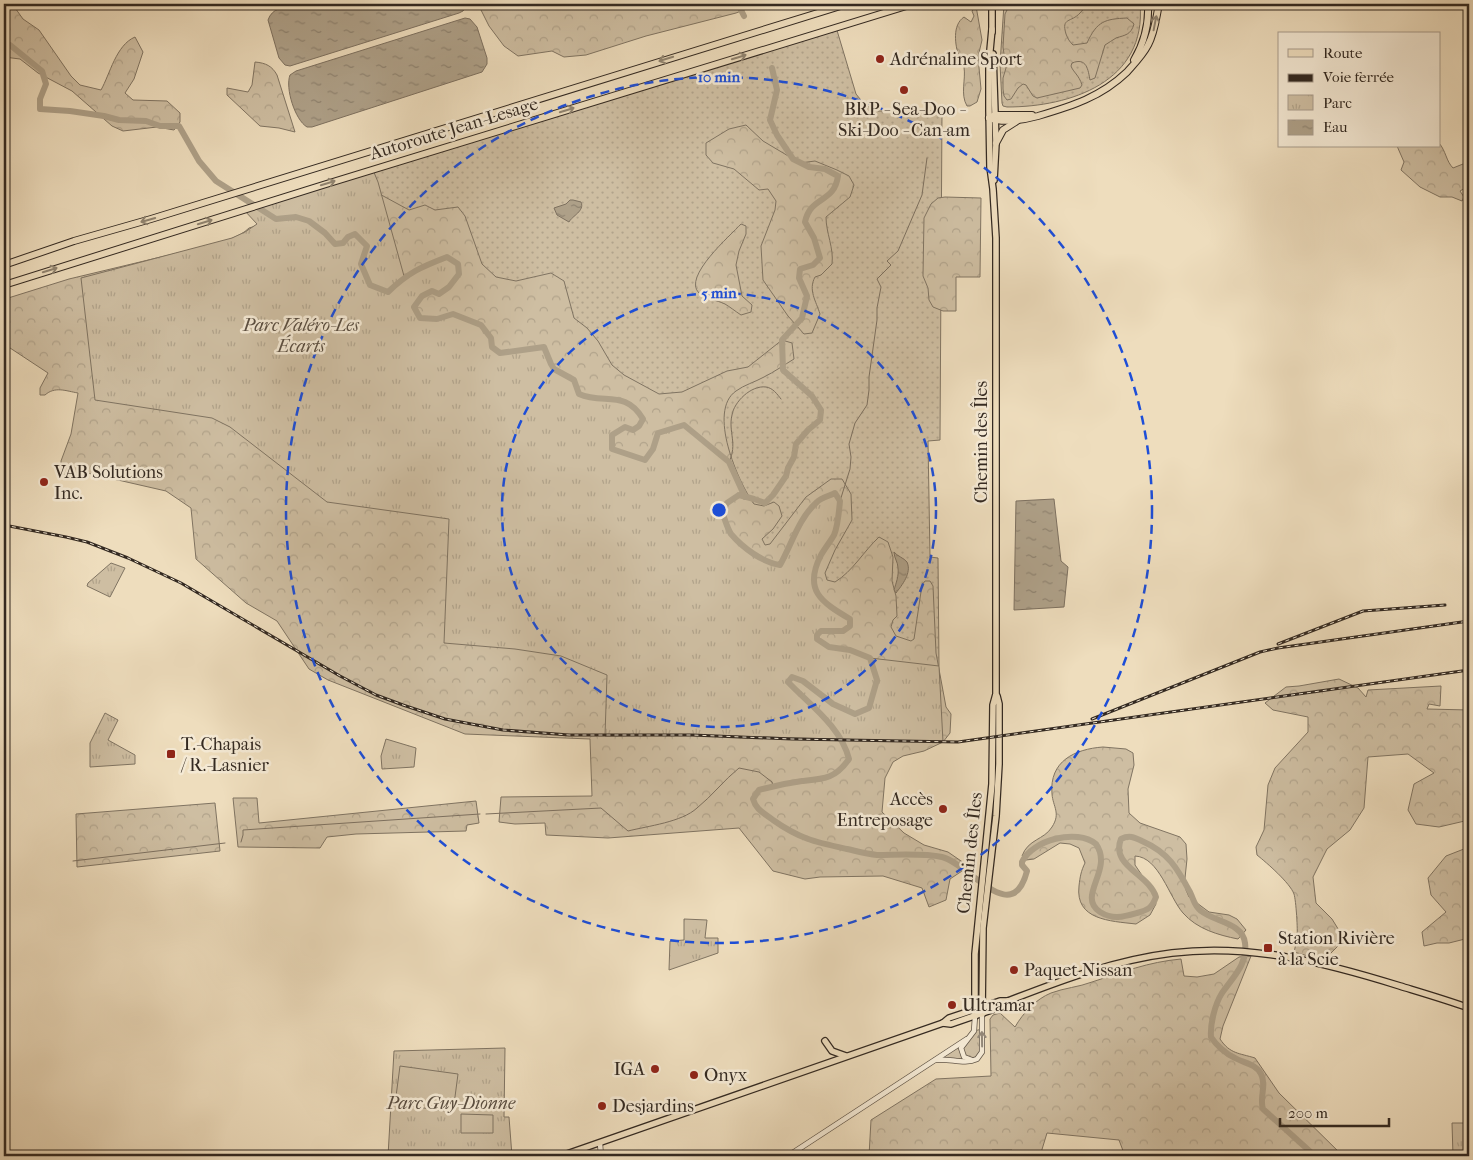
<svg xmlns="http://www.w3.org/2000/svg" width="1473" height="1160" viewBox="0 0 1473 1160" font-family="'IM FELL French Canon',serif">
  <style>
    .grass { fill: url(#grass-dots); stroke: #807462 }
    .forest { fill: url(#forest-crowns); stroke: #807462 }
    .park { fill: url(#park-tufts); stroke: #807462 }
    .pitch { fill: #cebea2; stroke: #807462 }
    .water { fill: url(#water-ripples); stroke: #7d705f }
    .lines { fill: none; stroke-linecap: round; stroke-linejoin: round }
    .stream { stroke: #7d705f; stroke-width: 1 }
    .river { stroke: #aea088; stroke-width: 6 }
    .minor-casing { stroke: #625648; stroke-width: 6 }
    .major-casing { stroke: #332921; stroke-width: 8 }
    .highway-casing { stroke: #332921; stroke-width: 8 }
    .minor { stroke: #f4e9d4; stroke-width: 4.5 }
    .major { stroke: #eeddbd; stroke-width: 5.5 }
    .highway { stroke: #eeddbd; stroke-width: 6 }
    .rail-casing { stroke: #332921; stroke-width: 3 }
    .rail { stroke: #f4e9d4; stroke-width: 1; stroke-dasharray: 4; stroke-linecap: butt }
    .oneway { stroke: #90836f }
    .oneway2 { stroke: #94897a }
    .ring { fill: none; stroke: #1d4ed8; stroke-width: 2.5; stroke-dasharray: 9 6 }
    .poi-dot { fill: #8f2418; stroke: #f4e9d4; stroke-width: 2 }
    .labels { text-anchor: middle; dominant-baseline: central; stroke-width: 5; stroke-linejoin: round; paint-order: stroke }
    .poi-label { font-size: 18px; fill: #332921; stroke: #f4e9d4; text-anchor: start }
    .street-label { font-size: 18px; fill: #332921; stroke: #f4e9d4 }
    .park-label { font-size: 18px; font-style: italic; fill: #5a4e41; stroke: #f4e9d4 }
    .centre { fill: #1d4ed8; stroke: #f4e9d4; stroke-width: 2.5 }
    .ring-label { font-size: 15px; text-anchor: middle; font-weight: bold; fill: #1d4ed8; stroke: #f4e9d4; stroke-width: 5; stroke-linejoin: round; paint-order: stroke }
  </style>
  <defs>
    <pattern id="grass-dots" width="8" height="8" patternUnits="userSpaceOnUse" patternTransform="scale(1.25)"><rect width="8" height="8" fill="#cebea2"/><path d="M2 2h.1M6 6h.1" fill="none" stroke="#b1a38b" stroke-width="1.8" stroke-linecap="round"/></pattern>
    <pattern id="forest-crowns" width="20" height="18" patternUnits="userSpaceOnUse" patternTransform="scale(1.25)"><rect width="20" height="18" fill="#cebea2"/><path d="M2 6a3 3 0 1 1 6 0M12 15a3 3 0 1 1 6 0" fill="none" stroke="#b1a38b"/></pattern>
    <pattern id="park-tufts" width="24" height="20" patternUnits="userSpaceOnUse" patternTransform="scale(1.25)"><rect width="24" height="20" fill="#cebea2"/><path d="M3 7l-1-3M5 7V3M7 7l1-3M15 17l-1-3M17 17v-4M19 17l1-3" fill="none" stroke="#b1a38b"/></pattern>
    <pattern id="water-ripples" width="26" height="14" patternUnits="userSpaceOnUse" patternTransform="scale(1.25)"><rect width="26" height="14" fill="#aea088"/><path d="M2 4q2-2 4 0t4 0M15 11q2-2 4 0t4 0" fill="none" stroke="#8e826f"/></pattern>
  </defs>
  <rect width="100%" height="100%" fill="#eeddbd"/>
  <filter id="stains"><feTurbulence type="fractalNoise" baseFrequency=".004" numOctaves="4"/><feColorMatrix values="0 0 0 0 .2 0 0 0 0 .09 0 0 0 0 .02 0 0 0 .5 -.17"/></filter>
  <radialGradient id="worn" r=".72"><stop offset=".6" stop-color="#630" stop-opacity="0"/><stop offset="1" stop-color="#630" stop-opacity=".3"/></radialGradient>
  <g class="grass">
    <path d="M1004 4H1140C1147 82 1070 107 1007 107L1003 106 1002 103 1000 64Z"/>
    <path d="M836 27 856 94 865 105 878 111H942L940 440 928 441 930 557 938 558 939 666 870 658 780 565 387 213 373 170Z"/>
  </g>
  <g class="forest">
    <path d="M478 4H759L736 13 646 36 586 55 564 57 552 51 518 56 504 46 489 26Z"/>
    <path d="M1010 4H1088C1085 7 1083 10 1080 13 1071 23 1061 17 1066 34 1068 39 1069 41 1073 45L1087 43C1097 21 1105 19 1127 18L1134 24C1131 35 1125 35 1116 38 1112 40 1109 43 1105 45L1095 78 1090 80C1088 70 1087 57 1072 63L1071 66C1073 72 1079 75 1082 85L1080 88 1037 98 1033 96 1026 85 1023 84 1018 88 1011 99 1007 100 1004 96 1003 89V78L1006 68 1003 47 1005 14Z"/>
    <path d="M13 5 23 19 39 30 71 76 80 85 101 90C110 74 116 45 135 37L143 52 134 79 125 93 133 100 167 101 180 113V122L174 130 157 127 123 131 112 126 72 91 38 73 20 59 4 57V12L7 7Z"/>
    <path d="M976 6 982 40 978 57 981 89 977 102 970 106H967C960 94 966 80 964 67 964 63 961 60 959 57 955 45 952 25 964 17L971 22 974 16 972 11Z"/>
    <path d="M255 62C266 63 272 66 277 75L295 132 279 128 260 126 227 95V88L248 92 252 85Z"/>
    <path d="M746 125 763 141 800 163 815 161 837 170 849 176 854 185 850 197 826 217C826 233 834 248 832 264L821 275 815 277C808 290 816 301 820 314L812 333 804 334 788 316 763 280 761 246 775 210 776 201 768 189 759 190 734 169 713 163 706 155V143L729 129Z"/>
    <path d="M1439 143C1446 151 1446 161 1453 168L1463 164 1469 165 1468 170 1464 176 1468 180 1467 187 1460 191 1464 197 1462 201 1452 197H1440L1420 187 1401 170 1404 162 1397 146H1439Z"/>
    <path d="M374 191 409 210 425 205 435 210 458 207 465 216 482 264 496 277 516 281 551 273 564 281 574 318 587 328 598 341 612 365 624 375 659 394 682 392 727 371 748 367 782 340 792 343 794 359C784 365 774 372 764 377 755 382 744 385 736 391 707 411 738 482 754 504L764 506 774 502 779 506 782 516 773 529 762 539 765 545 770 544 806 497 831 479H842L851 494 852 520 835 550 825 573 827 580 835 582C853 571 863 552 879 537L888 542 893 557 892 581 896 596 897 616 893 620 891 627 896 636 911 641 914 639 922 585 925 581H930L933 586 936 653 946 707 951 714 950 733 943 742 924 751 903 756 893 762 885 778 882 812 904 833 924 845 948 852 964 863 962 871 950 879 946 900 929 907 922 888 883 876 820 877 805 879 773 871 739 828 608 838 546 835 545 823 515 824 499 822 501 797 592 796 590 739 465 734 328 680 309 669 277 621 246 603 196 559 191 508 166 491 83 472 73 477 62 474 61 461 71 434 78 393C66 391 55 386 45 395H40V388L48 373 4 344V308L5 299 69 279 211 245C223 241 239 238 249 228Z"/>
    <path d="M945 197 981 198 980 277H956V311H943L933 307 929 300 928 288 923 276 924 218 931 204 938 198Z"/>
    <path d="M741 224 746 226V234L739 251 736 265 742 296 752 305 751 312 741 315C735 311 730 307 725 304 717 300 705 299 699 293 682 277 731 235 741 224Z"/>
    <path d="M1339 679 1358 688 1366 697 1368 690 1441 686 1440 706 1429 704 1427 709 1469 710V820L1439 827 1416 824 1408 810 1414 784 1434 773 1408 754 1368 757 1364 808 1350 830 1327 849 1313 877 1316 903 1332 919 1340 932 1338 946 1328 956H1308L1294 952C1295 947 1297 942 1297 937 1298 931 1296 900 1294 894 1290 883 1267 863 1257 855L1256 847 1264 830 1268 785 1275 768 1308 732V717L1273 710 1265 703 1286 687 1299 686Z"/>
    <path d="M1103 747 1126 749 1133 753 1134 765 1128 789 1129 813 1140 823 1180 837 1186 844 1187 859 1185 878 1186 890 1189 897 1209 912 1229 915 1237 919 1246 930 1238 939C1218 935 1197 929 1183 913 1169 897 1159 857 1135 856V865L1152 890 1156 904 1150 915 1136 924C1110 921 1075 920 1079 886 1080 877 1081 871 1085 863L1079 848 1070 844 1060 843 1034 859 1026 860 1022 856C1028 839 1044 840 1052 827 1061 813 1053 807 1052 794 1049 761 1075 749 1103 747Z"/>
    <path d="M233 798H257L259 823 476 801 479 823 467 825 466 831 356 834 327 837 320 848 238 847Z"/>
    <path d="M215 803 220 851 77 867 76 814Z"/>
    <path d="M1469 847V938L1449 943H1437L1424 946 1422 932 1446 912 1431 895 1428 878 1446 856Z"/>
    <path d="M1251 956 1223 1026 1220 1039C1230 1054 1239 1053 1255 1058L1279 1093 1343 1156H1125L1119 1140 1047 1133 1040 1156H1014L1012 1150H992L991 1156H869L871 1120 936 1079 991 1076 990 1019 993 1015 1000 1013 1015 1027C1023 1013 1036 999 1051 993 1064 988 1079 987 1092 982 1123 972 1148 962 1181 959L1184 976 1197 977 1214 974 1239 957Z"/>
  </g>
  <g class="park">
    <path d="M373 170 378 182 404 276 421 267 447 257 458 264 459 274 449 287 439 294 432 292 422 296 414 307 420 318 437 319 453 314 481 325 491 338 492 347 500 352 544 347 551 364 555 369 574 380 579 394C604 405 625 389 643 419L639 426 633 430 625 427 612 435V449L645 460 653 449 658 433 684 425 729 462 745 497 739 495 727 503 722 512C725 518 726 526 730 531 738 545 765 563 780 565 792 544 798 519 817 502 821 498 829 496 835 493L840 501C839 511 838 526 834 535 830 542 825 548 821 555 803 590 821 602 850 619V626L843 631H821L817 635V639L829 647 850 650 870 658 939 666 943 742 692 735 605 736 607 675 561 656 515 649 444 643 449 519 327 502 230 427 212 418 95 400 81 278 232 238 245 232 257 224 244 210Z"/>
    <path d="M111 563 125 568 110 597 87 586 88 583Z"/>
    <path d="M105 713 118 720 108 740 135 755V764L90 767V743Z"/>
    <path d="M386 739 416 748 414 767 382 769 381 756Z"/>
    <path d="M684 919 707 920 705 938H718V953L669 970 670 941 684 940Z"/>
    <path d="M982 1029V1052L977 1059 935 1060 962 1043 974 1031Z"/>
    <path d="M505 1048 504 1117H509L512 1156H388L394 1051Z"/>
    <path d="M1452 1123H1469V1155L1468 1156H1453Z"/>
  </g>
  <g class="pitch">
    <path d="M400 1066 458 1074 453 1112 395 1104Z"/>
    <path d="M461 1114 493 1115V1133H461Z"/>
  </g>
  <g class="water">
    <path d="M294 4H468L463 11 459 13 290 66 285 65 279 58 268 20C272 8 284 7 294 4Z"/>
    <path d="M465 18 470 19 477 27 487 58V64L482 72 312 127H307C295 120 285 88 290 75L296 71Z"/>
    <path d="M570 200H573L581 202C585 211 572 216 569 222L557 215 554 208 566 204Z"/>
    <path d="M1054 499 1061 561 1068 567 1064 607 1014 610 1016 501Z"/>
    <path d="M894 552C897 556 904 558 907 562 912 573 902 585 896 593L894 590C896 583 899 576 898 568 898 562 894 558 894 552Z"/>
  </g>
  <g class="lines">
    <g class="stream">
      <path d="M729 462C738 444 728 432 732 415 734 402 751 385 766 387 773 388 777 394 781 399"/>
      <path d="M840 501 850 469 851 457 849 444 855 423 867 405 869 390V377L877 320V308L881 287 877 279 891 265 887 261 898 251 922 195 927 158"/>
      <path d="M486 814 601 808 628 831C648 826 682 822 697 808 712 796 724 780 739 768L759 772 772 782 773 786"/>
      <path d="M241 842 243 835V830L480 814"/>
      <path d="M73 861 225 843"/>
    </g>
    <g class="river">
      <path d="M738 4 744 16"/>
      <path d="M4 49 10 45 42 71 46 84 40 99V109L70 111 104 116 119 120 146 121 160 126H179L199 161 216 181 276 219 296 217 309 221 325 233 335 244 343 243 348 237 355 234 367 246 361 264 370 285 388 292C409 272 421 267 447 257L458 264 459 274 449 287 439 294 432 291 422 296 414 307 420 318 437 319 453 314 481 325 491 338 492 347 500 353 544 347 551 364 554 369 574 380 579 394C604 405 625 389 643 419L639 426 633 430 625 427 612 435V449L645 460 653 449 658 433 684 425 729 462 745 497"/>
      <path d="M772 68 777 90 770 120 777 135 793 159 809 167 825 169 838 176C834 204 811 195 805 222L814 238 820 258 813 265 800 269 799 278 807 296 802 318 782 340 783 370 812 396 821 410 820 420 808 430 796 444 794 457 788 468 786 476 773 495 765 503 754 499 739 495 727 503 722 512C725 519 727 528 731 534 743 548 762 562 780 565 792 544 798 519 817 502 821 498 829 496 835 493L840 501C839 511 838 526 834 535 830 542 825 548 821 555 803 590 821 602 850 619V626L843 631H821L817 635V639L829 647 850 650 870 658 877 680 869 708 855 714 833 704 803 681 792 677 788 682C810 705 841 727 849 759 835 779 824 779 802 781 787 783 773 786 759 790L753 799C756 810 764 813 773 820 800 839 815 842 847 849 856 851 867 854 877 855 896 855 923 853 942 857 969 863 1012 929 1027 871L1022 865V862C1032 840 1077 828 1096 844 1114 870 1076 896 1100 912 1113 920 1123 917 1137 913 1148 910 1152 908 1156 897 1149 874 1110 866 1121 839 1129 835 1134 837 1142 841 1169 853 1177 868 1190 892 1194 900 1194 906 1201 911 1215 922 1243 923 1245 943 1248 964 1233 977 1222 993 1215 1004 1210 1024 1211 1037 1216 1045 1226 1054 1235 1058 1244 1063 1256 1064 1261 1074 1267 1085 1259 1098 1263 1109L1315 1156"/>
    </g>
    <defs>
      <g id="minor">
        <path d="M936 1060C950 1058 964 1065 977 1059L982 1052V1014"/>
        <path d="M972 1060 964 1057 961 1048 974 1031 975 1016"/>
        <path d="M600 1143 601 1156"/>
        <path d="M788 1156 967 1039"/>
      </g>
      <g id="major">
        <path d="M992 4V32"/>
        <path d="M993 54 996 143 994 180"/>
        <path d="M982 1014 983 928 996 816 999 764V704L997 696"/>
        <path d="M975 1016V954L992 784 993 705 996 694V238L993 189 990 167 989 110V61L992 29"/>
        <path d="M943 1023 951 1024 1003 1006 1008 1001"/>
        <path d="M825 1041 832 1051 846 1056"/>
        <path d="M561 1156 943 1023 949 1018 1000 1001H1008C1062 980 1115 960 1172 953 1250 943 1326 963 1400 986 1423 993 1447 1000 1469 1008"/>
      </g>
      <g id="highway">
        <path d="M1134 60C1144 43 1149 24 1148 4"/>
        <path d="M989 118C1004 124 1023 120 1038 116 1072 106 1101 97 1127 72 1135 63 1143 55 1148 45 1155 32 1156 18 1159 4"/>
        <path d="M989 118 995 115H1032"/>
        <path d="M996 143 1003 130 1017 121"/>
        <path d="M4 265 74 241 151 219 847 4"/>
        <path d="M4 285 323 185 913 4"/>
      </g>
    </defs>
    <use href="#minor" class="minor-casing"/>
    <use href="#major" class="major-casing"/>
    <use href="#highway" class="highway-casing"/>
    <use href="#minor" class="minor"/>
    <use href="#major" class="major"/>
    <use href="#highway" class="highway"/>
    <defs>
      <g id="rail">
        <path d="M4 525 66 537 87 542 128 558 181 583 340 676 376 695 403 705 445 719 503 730 569 735H692L792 739 958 742 1469 670"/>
        <path d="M1278 644 1363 611 1445 605"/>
        <path d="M1092 719 1260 652 1278 648 1469 621"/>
      </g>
    </defs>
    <use href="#rail" class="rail-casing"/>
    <use href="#rail" class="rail"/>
  </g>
  <defs><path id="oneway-shaft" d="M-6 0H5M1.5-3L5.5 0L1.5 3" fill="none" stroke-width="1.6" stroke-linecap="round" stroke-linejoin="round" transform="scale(1.25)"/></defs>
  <g class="oneway">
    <use href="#oneway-shaft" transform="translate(1155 23) rotate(-79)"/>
    <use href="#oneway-shaft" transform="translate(739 57) rotate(-17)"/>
    <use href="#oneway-shaft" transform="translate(666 59) rotate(163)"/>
    <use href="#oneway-shaft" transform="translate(567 110) rotate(-17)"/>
    <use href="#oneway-shaft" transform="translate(328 183) rotate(-17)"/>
    <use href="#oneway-shaft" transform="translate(148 220) rotate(164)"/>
    <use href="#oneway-shaft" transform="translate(205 222) rotate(-17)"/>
    <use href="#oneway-shaft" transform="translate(50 270) rotate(-17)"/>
  </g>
  <use class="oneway2" href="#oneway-shaft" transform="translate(982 1039) rotate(-91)"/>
  <g class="ring">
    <circle cx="719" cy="510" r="217"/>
    <circle cx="719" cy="510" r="433"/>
  </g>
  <g class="poi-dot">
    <circle cx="880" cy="59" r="5"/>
    <circle cx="904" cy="90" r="5"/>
    <circle cx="44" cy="482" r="5"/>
    <rect x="166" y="749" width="10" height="10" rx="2.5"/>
    <circle cx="943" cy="809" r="5"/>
    <rect x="1263" y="943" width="10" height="10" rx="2.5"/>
    <circle cx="1014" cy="970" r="5"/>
    <circle cx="952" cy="1005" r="5"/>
    <circle cx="655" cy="1069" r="5"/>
    <circle cx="694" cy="1075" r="5"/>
    <circle cx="602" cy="1106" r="5"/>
  </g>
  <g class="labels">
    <g class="poi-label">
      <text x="890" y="59">Adrénaline Sport</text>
      <text x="904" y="109" text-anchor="middle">BRP - Sea-Doo -<tspan x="904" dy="21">Ski-Doo - Can-am</tspan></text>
      <text x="54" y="472">VAB Solutions<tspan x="54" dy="21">Inc.</tspan></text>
      <text x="181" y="744">T.-Chapais<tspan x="181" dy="21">/ R.-Lasnier</tspan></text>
      <text x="933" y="799" text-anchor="end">Accès<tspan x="933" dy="21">Entreposage</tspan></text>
      <text x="1278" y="938">Station Rivière<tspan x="1278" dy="21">à la Scie</tspan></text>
      <text x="1024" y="970">Paquet Nissan</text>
      <text x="962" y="1005">Ultramar</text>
      <text x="645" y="1069" text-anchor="end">IGA</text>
      <text x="704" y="1075">Onyx</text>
      <text x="612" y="1106">Desjardins</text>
    </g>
    <g class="street-label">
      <text transform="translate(454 129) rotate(-17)">Autoroute Jean-Lesage</text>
      <text transform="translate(981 442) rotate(-90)">Chemin des Îles</text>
      <text transform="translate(970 853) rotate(-84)">Chemin des Îles</text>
    </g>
    <g class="park-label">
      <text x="301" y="325">Parc Valéro-Les<tspan x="301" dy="21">Écarts</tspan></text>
      <text x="451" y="1103">Parc Guy-Dionne</text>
    </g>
  </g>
  <circle cx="719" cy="510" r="8" class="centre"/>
  <g class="ring-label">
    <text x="719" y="82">10 min</text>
    <text x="719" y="298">5 min</text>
  </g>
  <rect width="1473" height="1160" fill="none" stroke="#eeddbd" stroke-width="20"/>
  <rect x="5" y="5" width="1463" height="1150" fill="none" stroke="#332921" stroke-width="2.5"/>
  <rect x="10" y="10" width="1453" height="1140" fill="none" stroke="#332921"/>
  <rect x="1278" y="32" width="162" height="115" fill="#f4e9d4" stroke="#a79c8c"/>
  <rect x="1288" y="49" width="25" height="8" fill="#eeddbd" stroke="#a79c8c"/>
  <text x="1323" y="58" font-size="15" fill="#332921">Route</text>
  <rect x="1288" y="74" width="25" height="8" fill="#332921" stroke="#a79c8c"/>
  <text x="1323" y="82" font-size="15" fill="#332921">Voie ferrée</text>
  <rect x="1288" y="95" width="25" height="15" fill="url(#park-tufts)" stroke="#a79c8c"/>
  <text x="1323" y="108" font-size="15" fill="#332921">Parc</text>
  <rect x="1288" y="120" width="25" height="15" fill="url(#water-ripples)" stroke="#a79c8c"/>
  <text x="1323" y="132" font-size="15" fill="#332921">Eau</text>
  <path d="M1280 1118v8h109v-8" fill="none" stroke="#332921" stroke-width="2.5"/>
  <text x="1288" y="1118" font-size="15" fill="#332921" stroke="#f4e9d4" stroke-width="4" paint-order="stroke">200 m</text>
  <rect width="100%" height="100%" filter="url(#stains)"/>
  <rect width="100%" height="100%" fill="url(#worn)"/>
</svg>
